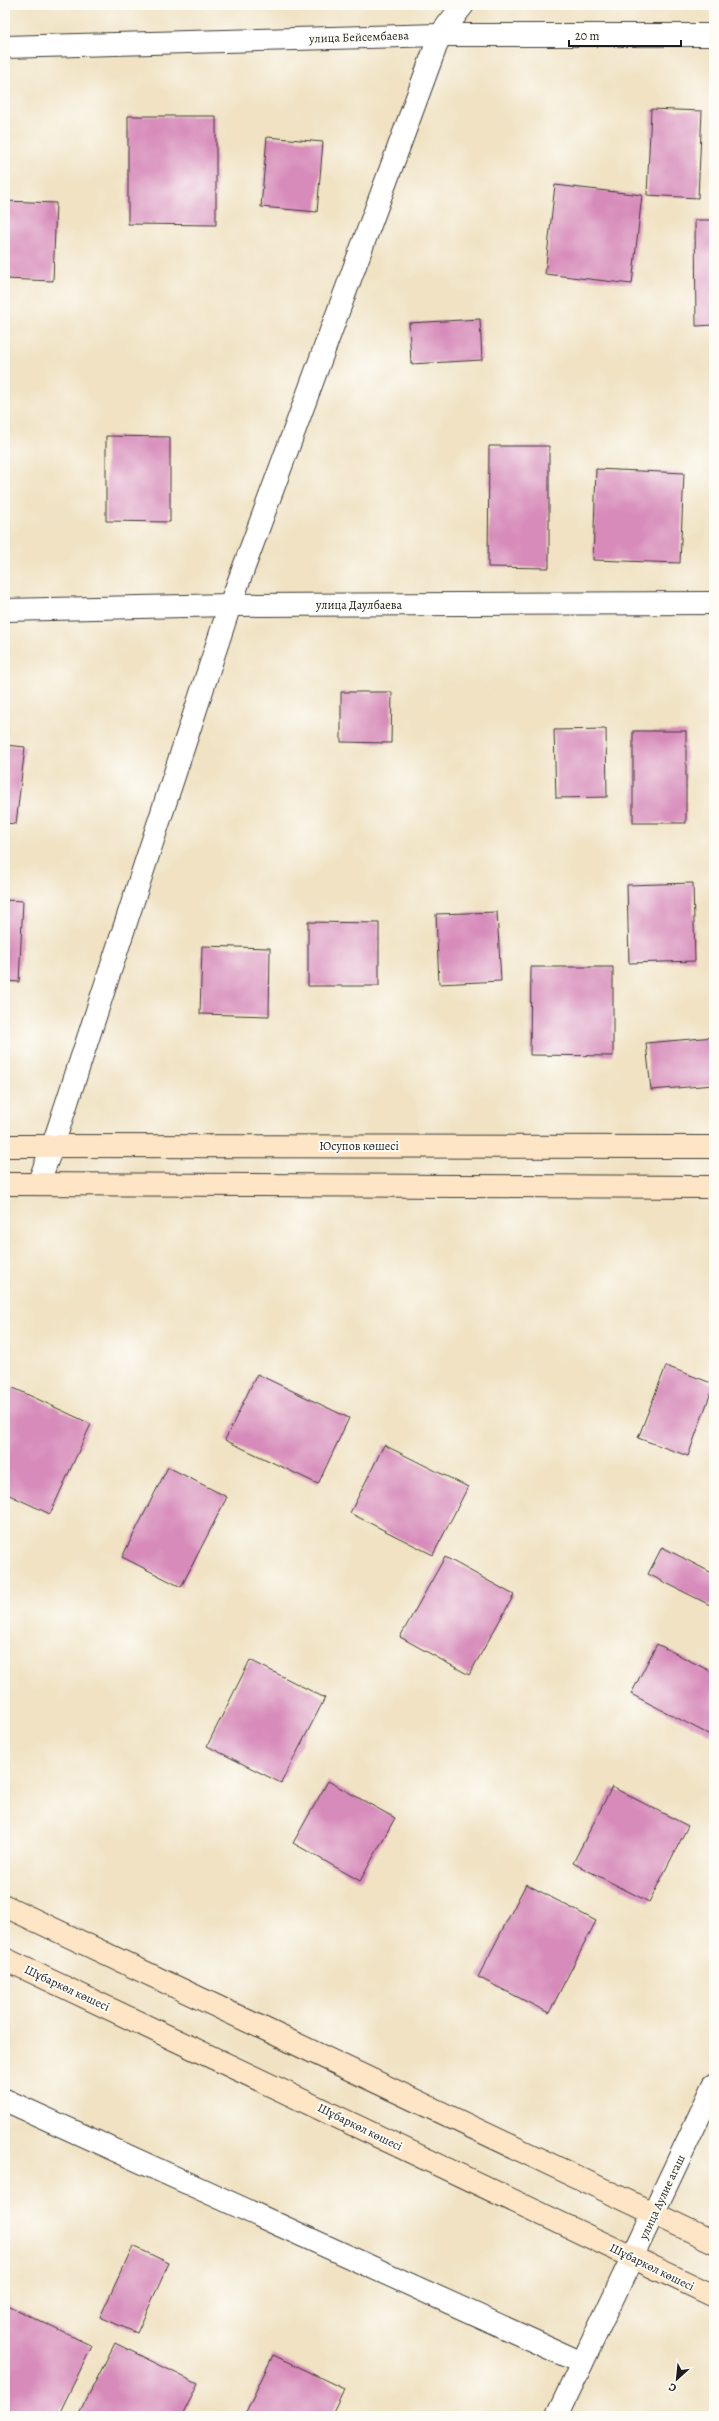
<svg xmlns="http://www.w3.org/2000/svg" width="719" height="2421" viewBox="0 0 719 2421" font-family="Alegreya,serif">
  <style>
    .building { fill: #d78bba }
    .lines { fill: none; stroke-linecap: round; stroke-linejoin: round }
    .street-casing { stroke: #3c3a35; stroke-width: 24 }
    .secondary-casing { stroke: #3c3a35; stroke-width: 24 }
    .street { stroke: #fff; stroke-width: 22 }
    .secondary { stroke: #fde5c5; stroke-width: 22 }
    .labels { text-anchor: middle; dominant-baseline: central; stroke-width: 4; stroke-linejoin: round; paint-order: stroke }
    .street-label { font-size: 12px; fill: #1c1c1c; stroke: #fdfcf7 }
  </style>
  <rect width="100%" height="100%" fill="#fdfcf7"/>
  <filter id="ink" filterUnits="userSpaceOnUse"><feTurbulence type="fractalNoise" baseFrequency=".025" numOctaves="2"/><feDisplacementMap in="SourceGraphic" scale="8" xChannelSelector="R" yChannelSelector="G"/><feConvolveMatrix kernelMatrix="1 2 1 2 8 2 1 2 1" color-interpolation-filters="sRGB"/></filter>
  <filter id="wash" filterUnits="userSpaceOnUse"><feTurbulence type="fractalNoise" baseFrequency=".012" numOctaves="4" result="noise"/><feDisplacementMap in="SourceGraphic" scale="16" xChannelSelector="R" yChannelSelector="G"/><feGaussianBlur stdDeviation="0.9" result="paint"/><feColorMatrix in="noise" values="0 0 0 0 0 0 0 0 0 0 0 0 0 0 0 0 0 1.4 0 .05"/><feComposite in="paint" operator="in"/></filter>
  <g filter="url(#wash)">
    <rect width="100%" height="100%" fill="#f0e2c3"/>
    <g id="blocks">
      <g class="building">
        <path d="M651 109 702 111 698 198 647 195Z"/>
        <path d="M128 116H216V225L128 224Z"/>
        <path d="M267 137 323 142 317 212 261 207Z"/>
        <path d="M555 185 642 195 632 284 545 274Z"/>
        <path d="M5 201 56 203 53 281 5 279Z"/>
        <path d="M695 220H714V325L696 326Z"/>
        <path d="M480 319 482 360 411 364 409 323Z"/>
        <path d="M106 436 170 437V522L106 521Z"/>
        <path d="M489 446H549V568L488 567Z"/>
        <path d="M596 469 684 473 680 563 593 560Z"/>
        <path d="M341 692H392L391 743 341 742Z"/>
        <path d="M606 729 607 797 556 798 554 730Z"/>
        <rect x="633" y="731" width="53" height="92"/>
        <path d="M5 745 25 747 16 824 5 823Z"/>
        <path d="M693 883 695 961 629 963 627 885Z"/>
        <path d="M5 900 23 901 19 982 5 981Z"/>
        <path d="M497 912 501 981 439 984 436 914Z"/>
        <path d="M308 922 379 923V986H308Z"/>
        <path d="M202 946 270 948 269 1016 200 1014Z"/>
        <path d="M531 967H613V1056L530 1055Z"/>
        <path d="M714 1037V1085L651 1090 646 1043Z"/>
        <path d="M666 1366 714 1384 688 1456 638 1438Z"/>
        <path d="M257 1374 349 1418 318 1484 225 1440Z"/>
        <path d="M5 1384 91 1424 50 1514 5 1493Z"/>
        <path d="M384 1445 468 1487 433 1555 350 1513Z"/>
        <path d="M168 1467 227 1497 181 1587 122 1557Z"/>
        <path d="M662 1547 714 1574V1607L648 1574Z"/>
        <path d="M445 1557 514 1595 469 1675 400 1637Z"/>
        <path d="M657 1644 714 1673V1727L710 1735 631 1694Z"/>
        <path d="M250 1660 325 1698 281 1783 207 1746Z"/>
        <path d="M328 1781 395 1818 360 1881 293 1843Z"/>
        <path d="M612 1787 688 1826 649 1902 573 1863Z"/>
        <path d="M526 1884 596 1921 549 2013 478 1977Z"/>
        <path d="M133 2246 169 2263 137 2333 100 2317Z"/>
        <path d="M5 2304 92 2346 58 2416H20L5 2409Z"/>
        <path d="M115 2343 198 2384 182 2416H78Z"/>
        <path d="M273 2355 344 2389 331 2416H244Z"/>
      </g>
    </g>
  </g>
  <g filter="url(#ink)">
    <use href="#blocks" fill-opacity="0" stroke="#3c3a35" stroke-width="1"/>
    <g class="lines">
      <defs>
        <g id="street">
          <path d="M5 47 440 35H714"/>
          <path d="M5 610 230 605 714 603"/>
          <path d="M38 1184 53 1145 230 605 440 35 463 5"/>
          <path d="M5 2100 582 2363"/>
          <path d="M557 2416 714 2085"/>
        </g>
        <g id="secondary">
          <path d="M5 1146 714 1147"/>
          <path d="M5 1184 714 1187"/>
          <path d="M5 1906 714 2242"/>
          <path d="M5 1959 714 2296"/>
        </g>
      </defs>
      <use href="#street" class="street-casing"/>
      <use href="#secondary" class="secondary-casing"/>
      <use href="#street" class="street"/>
      <use href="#secondary" class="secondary"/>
    </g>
  </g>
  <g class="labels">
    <g class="street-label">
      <text transform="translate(359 37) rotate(-2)">улица Бейсембаева</text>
      <text x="359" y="605">улица Даулбаева</text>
      <text x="359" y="1146">Юсупов көшесі</text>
      <text transform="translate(67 1988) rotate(25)">Шұбаркөл көшесі</text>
      <text transform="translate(360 2127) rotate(26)">Шұбаркөл көшесі</text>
      <text transform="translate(662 2197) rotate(-65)">улица Аулие агаш</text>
      <text transform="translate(652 2267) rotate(26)">Шұбаркөл көшесі</text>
    </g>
  </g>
  <rect width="719" height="2421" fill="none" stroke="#fdfcf7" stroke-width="20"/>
  <g transform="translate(677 2379) rotate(207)" stroke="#fdfcf7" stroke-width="3" paint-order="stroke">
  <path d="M0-3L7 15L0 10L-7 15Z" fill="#1c1c1c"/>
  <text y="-6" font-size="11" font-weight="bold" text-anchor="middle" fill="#1c1c1c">С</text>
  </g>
  <path d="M569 40v6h112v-6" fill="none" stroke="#1c1c1c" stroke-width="2"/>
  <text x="575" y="40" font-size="12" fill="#1c1c1c" stroke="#fdfcf7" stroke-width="3" paint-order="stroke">20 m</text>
</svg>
